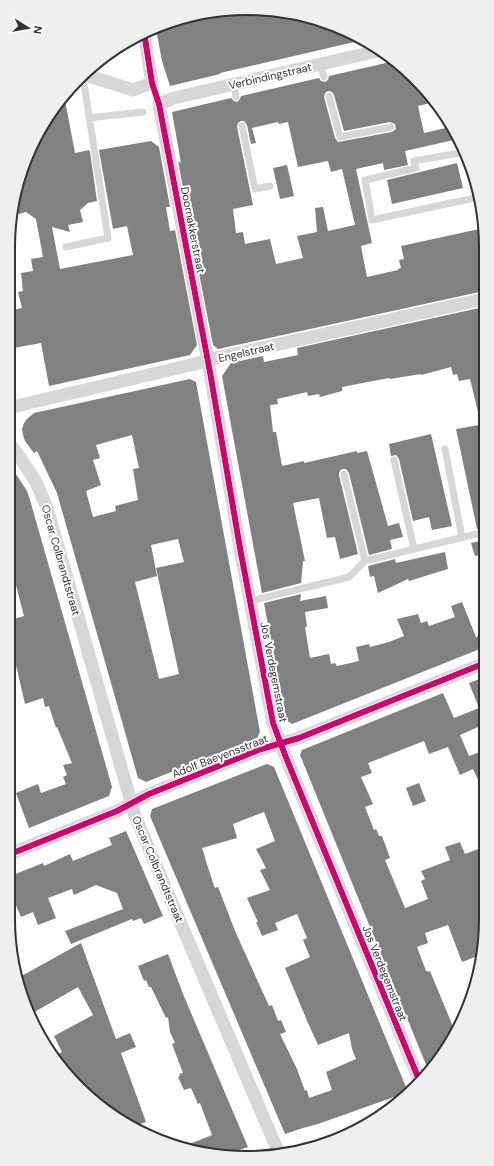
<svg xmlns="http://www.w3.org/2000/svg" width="494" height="1166" viewBox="0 0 494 1166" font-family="'DM Sans',sans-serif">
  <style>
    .building { fill: #818181; fill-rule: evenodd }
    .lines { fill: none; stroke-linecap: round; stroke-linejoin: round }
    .service { stroke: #d7d7d7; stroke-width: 7 }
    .minor { stroke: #d7d7d7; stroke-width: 13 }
    .cycleway-casing { stroke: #fff; stroke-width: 8 }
    .cycleway { stroke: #d6006c; stroke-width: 6 }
    .labels { text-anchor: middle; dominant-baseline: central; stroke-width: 4; stroke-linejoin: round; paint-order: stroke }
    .street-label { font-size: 11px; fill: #333; stroke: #fff }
    .rim { fill: none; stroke: #333; stroke-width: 2 }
  </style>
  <rect width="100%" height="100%" fill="#fff"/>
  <g class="building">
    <path d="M232 8 324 21 363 40 220 73V74L170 86 162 61 156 29 193 19V21L226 14 225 10Z"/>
    <path d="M395 61 427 90 435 102 418 106 424 133 450 127 458 139 405 151 408 165 384 170 383 163 356 169 372 243 361 246 367 277 398 270V269L401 268 399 260 404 259 401 246 484 228V291L218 349 213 345 190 227 193 226 189 204H186L178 161 181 163 172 112 231 98 234 101 237 102 240 99 241 96 319 78 321 81 325 82 328 80 329 76ZM328 91 332 92 334 95 344 131 390 122 395 124 396 129 392 132 338 142 335 138 324 97 325 93ZM241 121H244L247 125 251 144 256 143 252 128 278 122 279 124 288 122 298 167 328 161 331 172 342 169 355 225 328 231 323 207 315 208 317 232 297 236 303 258 276 264 270 239 245 244 243 232 236 233 233 209 253 205 237 127 238 123Z"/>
    <path d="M64 95 75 153 89 150 90 152 97 201 88 203 80 210 83 222 68 225 70 232 52 227 60 269 133 255 127 226 113 229 99 150 151 141 159 147 170 207H166L170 231 175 230 197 345 190 355 49 386 41 343 8 349V332H10L8 311 22 308 18 292 23 291 21 273 33 271 31 259 43 257 36 219 26 212 19 214 18 213H17L16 201 21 170Z"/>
    <path d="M457 163 463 188 392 204 387 180Z"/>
    <path d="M287 165 294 196 280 199 273 168Z"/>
    <path d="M484 307 485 419 480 420 470 379 459 381 457 374 453 375 451 367 421 375V374L390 379 389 378 342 387V391L320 397 319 394 308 396 307 392 277 399 278 404 270 405 273 432H276L282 466 304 461V463L357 451V453L367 451 388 526 399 523 403 537 390 540 392 549 369 555 349 473 346 469H342L339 472V475L358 554 340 559 335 537 327 538 319 498 293 503 305 561H303L301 583 262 593 222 376 231 363 263 356 264 362 298 355 297 348Z"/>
    <path d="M190 379 196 382 260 732 257 738 146 782 138 778 57 493 37 451 34 453 25 441 23 435 22 429 24 423 27 419 34 413ZM132 435 139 468 133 469 138 500 115 506 116 511 93 517 86 491 101 485 93 460 100 458 96 445ZM178 539 184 562 156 568 179 674 159 679 135 582 157 576 151 545Z"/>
    <path d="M485 424V527L477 529 456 429Z"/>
    <path d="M431 434 452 526 432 530 429 517 413 521 399 459 396 455 391 456 389 444Z"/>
    <path d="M8 462 27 491 30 500 112 787 109 796 29 828 16 793 38 784 41 793 66 784 63 777 67 775 63 765 72 763 57 727 56 728 49 706 45 707 43 698 25 704 17 669 11 652 8 653V621L24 616 8 555Z"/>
    <path d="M485 537V554L475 556 471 543 480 541 479 539Z"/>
    <path d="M445 552 448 569 409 581 408 579 378 593 374 576 370 577 368 566 395 559 396 563Z"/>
    <path d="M301 594 300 601 326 596 328 608 305 612 307 627H305L310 658 329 654 331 664 335 663 337 666 359 661 356 647 369 644 370 647 389 642 404 636 397 619 418 614 421 623 427 621 429 626 455 617 451 606 462 602 476 637 485 634V647L292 724 286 720 264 603Z"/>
    <path d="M485 677V724L460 735 469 756 485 750 486 797 473 769 460 775 448 747 429 754 424 741 368 763 372 773 361 777 373 804 365 807 374 830 376 829 379 836H382L390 858 385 860 405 908 428 899 421 881 425 879 421 871 450 860 445 847 460 842 465 854 486 846V919L480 955 462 962 448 925 425 933 428 943 417 947 426 971H427L428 972 430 971 454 1029 429 1072 300 755 302 750 443 693 454 718 479 708 469 683Z"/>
    <path d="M267 764 274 767 408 1092 318 1124 303 1128 285 1134 150 816 152 809ZM264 812 275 841 256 849 266 868 260 870 270 890 247 898 258 922H256L262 936 278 930 275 923 297 914 307 938 303 940 310 957 285 968 308 1023 318 1045 349 1033 352 1049 356 1059 326 1072 332 1090 309 1098 307 1090 305 1091 297 1069 280 1034 286 1032 281 1020 278 1021 272 1005 269 1006 235 931 220 892 218 887 215 888 214 886 205 858V857L202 848 237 838 233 824Z"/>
    <path d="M419 783 426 801 413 806 406 788Z"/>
    <path d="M126 831 163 916 144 924 141 918 133 921 132 919 71 944 65 931 123 909 117 893 96 885 74 895 72 889 48 898 56 918 38 925 33 912 21 917 8 887V877L43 863 44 866 70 854 73 861 112 845 109 838Z"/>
    <path d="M81 943 116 1039 130 1033 136 1047 121 1053 146 1122 132 1127 128 1126 67 1076 55 1056 62 1052 54 1036 93 1015 78 987 31 1014 21 996 18 978Z"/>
    <path d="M168 954 183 994 248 1147 227 1154 201 1153 182 1147 212 1135 200 1103 198 1104 191 1088 184 1090 178 1077 180 1076 179 1074 183 1073 172 1044 175 1043 170 1032 168 1017 166 1018 151 987H149L146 980 144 981 138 966Z"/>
  </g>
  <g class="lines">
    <g class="service">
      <path d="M320 64 324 77"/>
      <path d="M234 84 236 97"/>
      <path d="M329 96 340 137 391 127"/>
      <path d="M89 118 143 112"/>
      <path d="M242 126 255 189 270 186"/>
      <path d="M465 152 414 161 416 168 365 180 372 220 479 197"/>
      <path d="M476 187 478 197"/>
      <path d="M66 247 108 238 83 77"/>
      <path d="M445 449 462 537"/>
      <path d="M394 460 414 549"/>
      <path d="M365 561 485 532"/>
      <path d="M250 601 349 577 365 561 344 474"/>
    </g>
    <g class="minor">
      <path d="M382 50 174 98 159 104 210 372 240 548 273 723 287 760 420 1082"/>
      <path d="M85 75 133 90 152 83 144 32"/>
      <path d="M8 408 195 364 207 360 484 299"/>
      <path d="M8 442 19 456 36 482 47 508 135 816 280 1156"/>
      <path d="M8 855 117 811 149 794 261 749 299 738 485 663"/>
    </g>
    <defs>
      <g id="cycleway">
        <path d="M144 32 152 83 159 104 210 372 240 548 273 723 287 760 420 1082"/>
        <path d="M8 855 117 811 149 794 261 749 299 738 485 663"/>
      </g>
    </defs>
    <use href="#cycleway" class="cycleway-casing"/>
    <use href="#cycleway" class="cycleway"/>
  </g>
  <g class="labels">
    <g class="street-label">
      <text transform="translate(270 76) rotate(-13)">Verbindingstraat</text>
      <text transform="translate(193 230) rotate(79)">Doornakkerstraat</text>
      <text transform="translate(246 352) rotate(-13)">Engelstraat</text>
      <text transform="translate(61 560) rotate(74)">Oscar Colbrandtstraat</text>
      <text transform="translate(274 672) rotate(79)">Jos Verdegemstraat</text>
      <text transform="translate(220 756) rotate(-21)">Adolf Baeyensstraat</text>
      <text transform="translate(158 869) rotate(67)">Oscar Colbrandtstraat</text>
      <text transform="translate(385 973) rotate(68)">Jos Verdegemstraat</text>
    </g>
  </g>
  <path d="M0 0H494V1166H0ZM247 15H247A232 232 0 0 1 479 247V919A232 232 0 0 1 247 1151H247A232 232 0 0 1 15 919V247A232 232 0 0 1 247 15Z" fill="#efefef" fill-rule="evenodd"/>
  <path class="rim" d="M247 15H247A232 232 0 0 1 479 247V919A232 232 0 0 1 247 1151H247A232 232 0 0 1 15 919V247A232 232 0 0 1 247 15Z"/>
  <g transform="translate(28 28) rotate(101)" stroke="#ffffff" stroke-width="3" paint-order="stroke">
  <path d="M0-3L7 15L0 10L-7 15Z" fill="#333333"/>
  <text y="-6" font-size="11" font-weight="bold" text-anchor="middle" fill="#333333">N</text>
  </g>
</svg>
